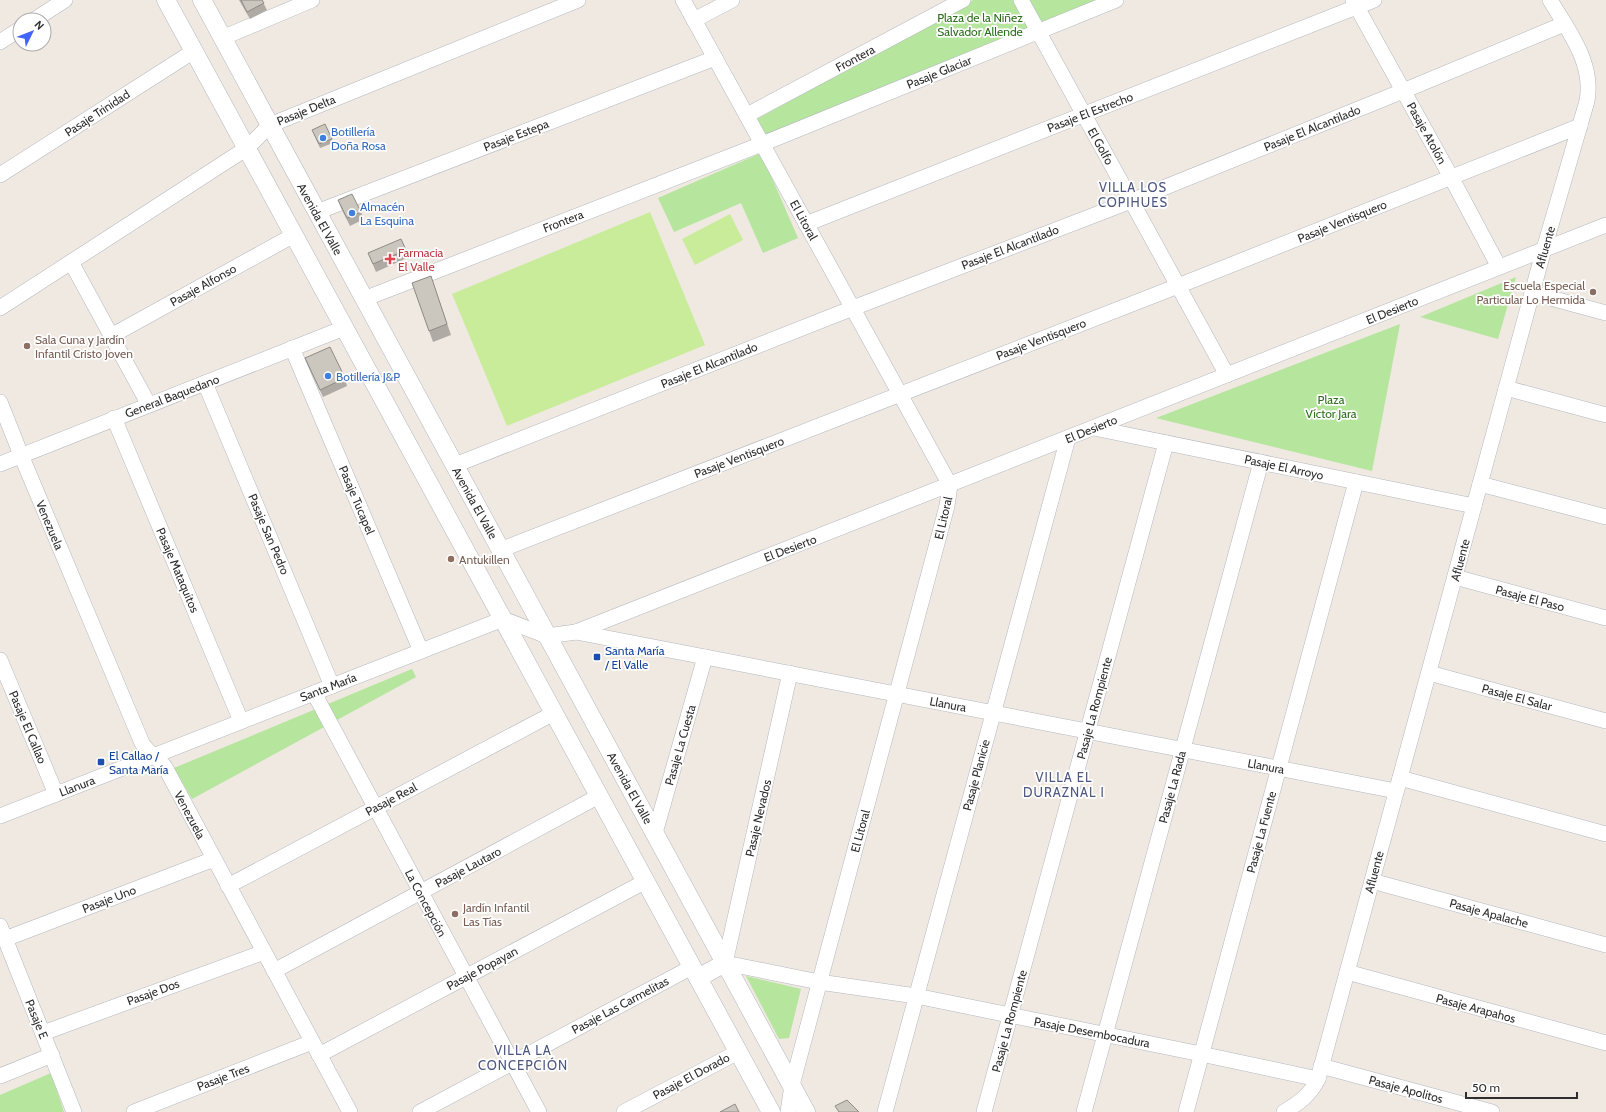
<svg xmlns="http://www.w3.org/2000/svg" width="1606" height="1112" viewBox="0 0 1606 1112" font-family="Cabin,sans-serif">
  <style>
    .green { fill: #b6e59e }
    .pitch { fill: #c9ec9a }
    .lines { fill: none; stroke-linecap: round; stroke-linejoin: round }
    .minor-casing { stroke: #b4b7c1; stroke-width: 16 }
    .tertiary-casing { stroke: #b4b7c1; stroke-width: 19 }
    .minor { stroke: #fff; stroke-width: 15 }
    .tertiary { stroke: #fff; stroke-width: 18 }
    .wall { fill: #afaba4 }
    .building { fill: #cbc7bf; stroke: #8e8b86 }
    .shop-dot { fill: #3f7fe0; stroke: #fff; stroke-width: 1.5 }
    .health-dot { fill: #e0444e; stroke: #fff; stroke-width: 1.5 }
    .education-dot { fill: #8d6e63; stroke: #fff; stroke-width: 1.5 }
    .transit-dot { fill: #1a4fb4; stroke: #fff; stroke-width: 1.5 }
    .labels { text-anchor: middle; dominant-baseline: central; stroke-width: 3.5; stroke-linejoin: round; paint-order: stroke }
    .park-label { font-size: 12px; fill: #2c6e1b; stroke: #fff }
    .street-label { font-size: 12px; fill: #2e2e2e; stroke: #fff }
    .shop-label { font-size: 12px; fill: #366cbe; stroke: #fff; text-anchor: start }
    .health-label { font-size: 12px; fill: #be3a42; stroke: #fff; text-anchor: start }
    .education-label { font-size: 12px; fill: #785e54; stroke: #fff; text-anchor: start }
    .transit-label { font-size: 12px; fill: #164399; stroke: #fff; text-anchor: start }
    .neighbourhood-label { font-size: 13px; letter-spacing: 1px; fill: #4d5680; stroke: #fff }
  </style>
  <rect width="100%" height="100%" fill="#efe9e1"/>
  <g class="green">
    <path d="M973 0H1099L767 136 757 119Z"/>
    <path d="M761 153 798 238 763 253 741 203 674 232 658 198Z"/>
    <path d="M1516 277 1498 339 1420 317Z"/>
    <path d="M1400 324 1372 471 1156 418Z"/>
    <path d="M412 669 416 677 192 799 174 768Z"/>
    <path d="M746 976 801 989 789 1038 779 1039Z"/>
    <path d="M51 1073 64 1112H0V1095Z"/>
  </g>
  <g class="pitch">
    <path d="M650 212 705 345 507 426 452 294Z"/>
    <path d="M730 214 743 240 695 265 682 239Z"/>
  </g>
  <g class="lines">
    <defs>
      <g id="minor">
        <path d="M683 0 950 485 947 506 792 1085 788 1112"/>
        <path d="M1021 0 1227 375"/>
        <path d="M1353 0 1451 177 1499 267"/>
        <path d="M34 20 65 0"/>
        <path d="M694 20 732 0"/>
        <path d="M222 38 312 0"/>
        <path d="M0 42 20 29"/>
        <path d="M747 115 963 0"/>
        <path d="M0 175 194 51"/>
        <path d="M317 212 715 58"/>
        <path d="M806 224 1374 0"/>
        <path d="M71 262 149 405"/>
        <path d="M1532 293 1606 313"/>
        <path d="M364 299 762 144 1116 0"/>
        <path d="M0 308 247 148 270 125 578 0"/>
        <path d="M111 336 294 235"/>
        <path d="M292 348 421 651"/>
        <path d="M205 383 332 686"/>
        <path d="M1506 388 1606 415"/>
        <path d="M0 402 21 455 142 743C148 753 158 758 165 767L350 1112"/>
        <path d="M114 418 241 721"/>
        <path d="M1094 428 1474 506"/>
        <path d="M0 464 344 328"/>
        <path d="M455 465 853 308 1131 201 1403 91 1564 24"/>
        <path d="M1480 484 1606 517"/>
        <path d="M500 550 1178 286 1580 126"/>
        <path d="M1455 577 1606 618"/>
        <path d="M576 632 1606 225"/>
        <path d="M0 660 56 794"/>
        <path d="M790 673 725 963 819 982 916 996 1201 1054 1318 1079"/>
        <path d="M1429 673 1606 721"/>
        <path d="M314 693 539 1112"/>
        <path d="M1400 778 1606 834"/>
        <path d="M0 816 503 619 547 636 576 632 1396 791"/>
        <path d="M655 833 705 657"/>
        <path d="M1372 881 1606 945"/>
        <path d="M228 886 554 713"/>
        <path d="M0 926 74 1112"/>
        <path d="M5 939 214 859"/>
        <path d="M274 971 599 796"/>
        <path d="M1347 972 1606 1043"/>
        <path d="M43 1033 264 952"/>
        <path d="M319 1055 646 881"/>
        <path d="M1321 1066 1492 1112"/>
        <path d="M0 1076 52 1055"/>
        <path d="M134 1112 312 1042"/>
        <path d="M420 1112 692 967"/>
        <path d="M624 1112 738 1052"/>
        <path d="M885 1112 1068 438"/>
        <path d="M984 1112 1166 443"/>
        <path d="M1084 1112 1261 462"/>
        <path d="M1186 1112 1356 482"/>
        <path d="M1284 1112C1299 1103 1310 1095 1318 1079L1544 249 1587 101C1594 63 1569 32 1550 0"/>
      </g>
      <g id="tertiary">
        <path d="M166 0 771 1112"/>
        <path d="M202 0 806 1112"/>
        <path d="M698 978 725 963"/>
      </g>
    </defs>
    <use href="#minor" class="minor-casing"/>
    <use href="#tertiary" class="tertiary-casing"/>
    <use href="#minor" class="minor"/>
    <use href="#tertiary" class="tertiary"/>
  </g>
  <g class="wall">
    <path d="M239 0H262L267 10 250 19Z"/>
    <path d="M312 130 332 139 333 143 320 148Z"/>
    <path d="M338 200 361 212 364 219 350 226 341 208Z"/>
    <path d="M406 250 409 257 376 272 368 253Z"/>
    <path d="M431 276 451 335 433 342 412 283Z"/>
    <path d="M305 358 345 378 347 386 323 397 308 365Z"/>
  </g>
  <g class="building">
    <path d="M241 0H262L264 3 247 12Z"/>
    <path d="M325 124 332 139 319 144 312 130Z"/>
    <path d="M352 194 361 212 347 218 338 200Z"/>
    <path d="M401 239 406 250 373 264 368 253Z"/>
    <path d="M431 276 447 324 429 331 412 283Z"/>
    <path d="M330 347 345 378 320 390 305 358Z"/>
    <path d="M847 1100 859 1112H839L835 1106Z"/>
    <path d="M735 1104 739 1112H720Z"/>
  </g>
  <g class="shop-dot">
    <circle cx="323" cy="138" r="4"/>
    <circle cx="352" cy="213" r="4"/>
    <circle cx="328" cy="376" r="4"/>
  </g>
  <path class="health-dot" d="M388 253h4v4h4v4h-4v4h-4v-4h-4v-4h4z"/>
  <g class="education-dot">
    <circle cx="1593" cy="292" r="4"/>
    <circle cx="27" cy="346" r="4"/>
    <circle cx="451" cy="559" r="4"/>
    <circle cx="455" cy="914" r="4"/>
  </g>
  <g class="transit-dot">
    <rect x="593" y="653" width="8" height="8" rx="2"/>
    <rect x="97" y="758" width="8" height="8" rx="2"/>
  </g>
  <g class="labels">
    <g class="park-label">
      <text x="980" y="17">Plaza de la Niñez<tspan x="980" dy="14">Salvador Allende</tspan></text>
      <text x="1331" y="399">Plaza<tspan x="1331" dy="14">Víctor Jara</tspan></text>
    </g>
    <g class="street-label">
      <text transform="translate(855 58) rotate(-28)">Frontera</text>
      <text transform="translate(939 72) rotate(-22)">Pasaje Glaciar</text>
      <text transform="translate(306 110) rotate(-22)">Pasaje Delta</text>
      <text transform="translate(1090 112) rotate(-21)">Pasaje El Estrecho</text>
      <text transform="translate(97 113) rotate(-33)">Pasaje Trinidad</text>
      <text transform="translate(1312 128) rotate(-22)">Pasaje El Alcantilado</text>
      <text transform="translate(1427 133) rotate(61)">Pasaje Atolón</text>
      <text transform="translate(516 135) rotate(-21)">Pasaje Estepa</text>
      <text transform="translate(1101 146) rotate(61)">El Golfo</text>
      <text transform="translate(320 219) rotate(61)">Avenida El Valle</text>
      <text transform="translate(804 220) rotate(61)">El Litoral</text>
      <text transform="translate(563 221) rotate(-21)">Frontera</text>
      <text transform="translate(1342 221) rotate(-22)">Pasaje Ventisquero</text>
      <text transform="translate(1010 247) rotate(-21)">Pasaje El Alcantilado</text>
      <text transform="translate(1545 247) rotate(-74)">Afluente</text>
      <text transform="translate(203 285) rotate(-29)">Pasaje Alfonso</text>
      <text transform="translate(1392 310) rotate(-22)">El Desierto</text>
      <text transform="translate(1041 339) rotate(-21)">Pasaje Ventisquero</text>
      <text transform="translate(709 365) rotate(-22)">Pasaje El Alcantilado</text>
      <text transform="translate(172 396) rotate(-21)">General Baquedano</text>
      <text transform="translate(1091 429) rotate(-22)">El Desierto</text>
      <text transform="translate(739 457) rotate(-21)">Pasaje Ventisquero</text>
      <text transform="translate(1284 467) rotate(12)">Pasaje El Arroyo</text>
      <text transform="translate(357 500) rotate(67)">Pasaje Tucapel</text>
      <text transform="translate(475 503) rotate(61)">Avenida El Valle</text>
      <text transform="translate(943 518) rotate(-77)">El Litoral</text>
      <text transform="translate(50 525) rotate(67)">Venezuela</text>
      <text transform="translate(269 534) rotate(67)">Pasaje San Pedro</text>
      <text transform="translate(790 548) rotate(-21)">El Desierto</text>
      <text transform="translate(1460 560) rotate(-75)">Afluente</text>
      <text transform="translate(178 570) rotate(67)">Pasaje Mataquitos</text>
      <text transform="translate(1530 598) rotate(15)">Pasaje El Paso</text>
      <text transform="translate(328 687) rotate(-21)">Santa María</text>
      <text transform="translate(1517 697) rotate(15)">Pasaje El Salar</text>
      <text transform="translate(948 704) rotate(11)">Llanura</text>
      <text transform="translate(1094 708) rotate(-75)">Pasaje La Rompiente</text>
      <text transform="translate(28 727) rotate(67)">Pasaje El Callao</text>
      <text transform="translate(680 745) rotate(-74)">Pasaje La Cuesta</text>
      <text transform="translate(1266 766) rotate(11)">Llanura</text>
      <text transform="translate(976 775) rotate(-75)">Pasaje Planicie</text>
      <text transform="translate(77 786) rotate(-21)">Llanura</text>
      <text transform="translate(1172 787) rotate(-75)">Pasaje La Rada</text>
      <text transform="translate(630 788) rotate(61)">Avenida El Valle</text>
      <text transform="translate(391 799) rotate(-28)">Pasaje Real</text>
      <text transform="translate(190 815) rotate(62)">Venezuela</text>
      <text transform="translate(758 818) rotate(-77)">Pasaje Nevados</text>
      <text transform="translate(860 831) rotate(-75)">El Litoral</text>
      <text transform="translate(1261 832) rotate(-75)">Pasaje La Fuente</text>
      <text transform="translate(468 867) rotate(-28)">Pasaje Lautaro</text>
      <text transform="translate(1374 872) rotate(-75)">Afluente</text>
      <text transform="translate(109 899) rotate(-21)">Pasaje Uno</text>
      <text transform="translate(426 903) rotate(62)">La Concepción</text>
      <text transform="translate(1489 913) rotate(15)">Pasaje Apalache</text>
      <text transform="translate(482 968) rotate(-28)">Pasaje Popayan</text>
      <text transform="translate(153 992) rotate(-20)">Pasaje Dos</text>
      <text transform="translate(620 1005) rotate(-28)">Pasaje Las Carmelitas</text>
      <text transform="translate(1476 1008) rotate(15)">Pasaje Arapahos</text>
      <text transform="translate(37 1019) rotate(68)">Pasaje E</text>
      <text transform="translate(1009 1021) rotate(-75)">Pasaje La Rompiente</text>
      <text transform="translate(1092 1032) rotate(11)">Pasaje Desembocadura</text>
      <text transform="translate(691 1076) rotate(-28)">Pasaje El Dorado</text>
      <text transform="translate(223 1077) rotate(-21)">Pasaje Tres</text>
      <text transform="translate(1406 1089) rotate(15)">Pasaje Apolitos</text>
    </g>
    <g class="shop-label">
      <text x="331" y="131">Botillería<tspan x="331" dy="14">Doña Rosa</tspan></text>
      <text x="360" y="206">Almacén<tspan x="360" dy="14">La Esquina</tspan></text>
      <text x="336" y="376">Botillería J&amp;P</text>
    </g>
    <g class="health-label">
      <text x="398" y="252">Farmacia<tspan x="398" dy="14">El Valle</tspan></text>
    </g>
    <g class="education-label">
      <text x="1585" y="285" text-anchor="end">Escuela Especial<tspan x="1585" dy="14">Particular Lo Hermida</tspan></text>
      <text x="35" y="339">Sala Cuna y Jardín<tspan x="35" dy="14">Infantil Cristo Joven</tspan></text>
      <text x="459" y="559">Antukillen</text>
      <text x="463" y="907">Jardín Infantil<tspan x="463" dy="14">Las Tías</tspan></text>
    </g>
    <g class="transit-label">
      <text x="605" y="650">Santa María<tspan x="605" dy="14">/ El Valle</tspan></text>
      <text x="109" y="755">El Callao /<tspan x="109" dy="14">Santa María</tspan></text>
    </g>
    <g class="neighbourhood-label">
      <text x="1133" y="187">VILLA LOS<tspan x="1133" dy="15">COPIHUES</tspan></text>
      <text x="1064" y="777">VILLA EL<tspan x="1064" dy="15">DURAZNAL I</tspan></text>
      <text x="523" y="1050">VILLA LA<tspan x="523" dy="15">CONCEPCIÓN</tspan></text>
    </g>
  </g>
  <g transform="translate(32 32) rotate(47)"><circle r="19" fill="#ffffff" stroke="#ababab"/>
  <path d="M0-3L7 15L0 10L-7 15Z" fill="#4264fb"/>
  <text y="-6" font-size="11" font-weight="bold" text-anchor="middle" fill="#2e2e2e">N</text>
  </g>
  <path d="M1466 1092v6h111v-6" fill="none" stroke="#2e2e2e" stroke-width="2"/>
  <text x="1472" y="1092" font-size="12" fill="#2e2e2e" stroke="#ffffff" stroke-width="3" paint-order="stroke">50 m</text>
</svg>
